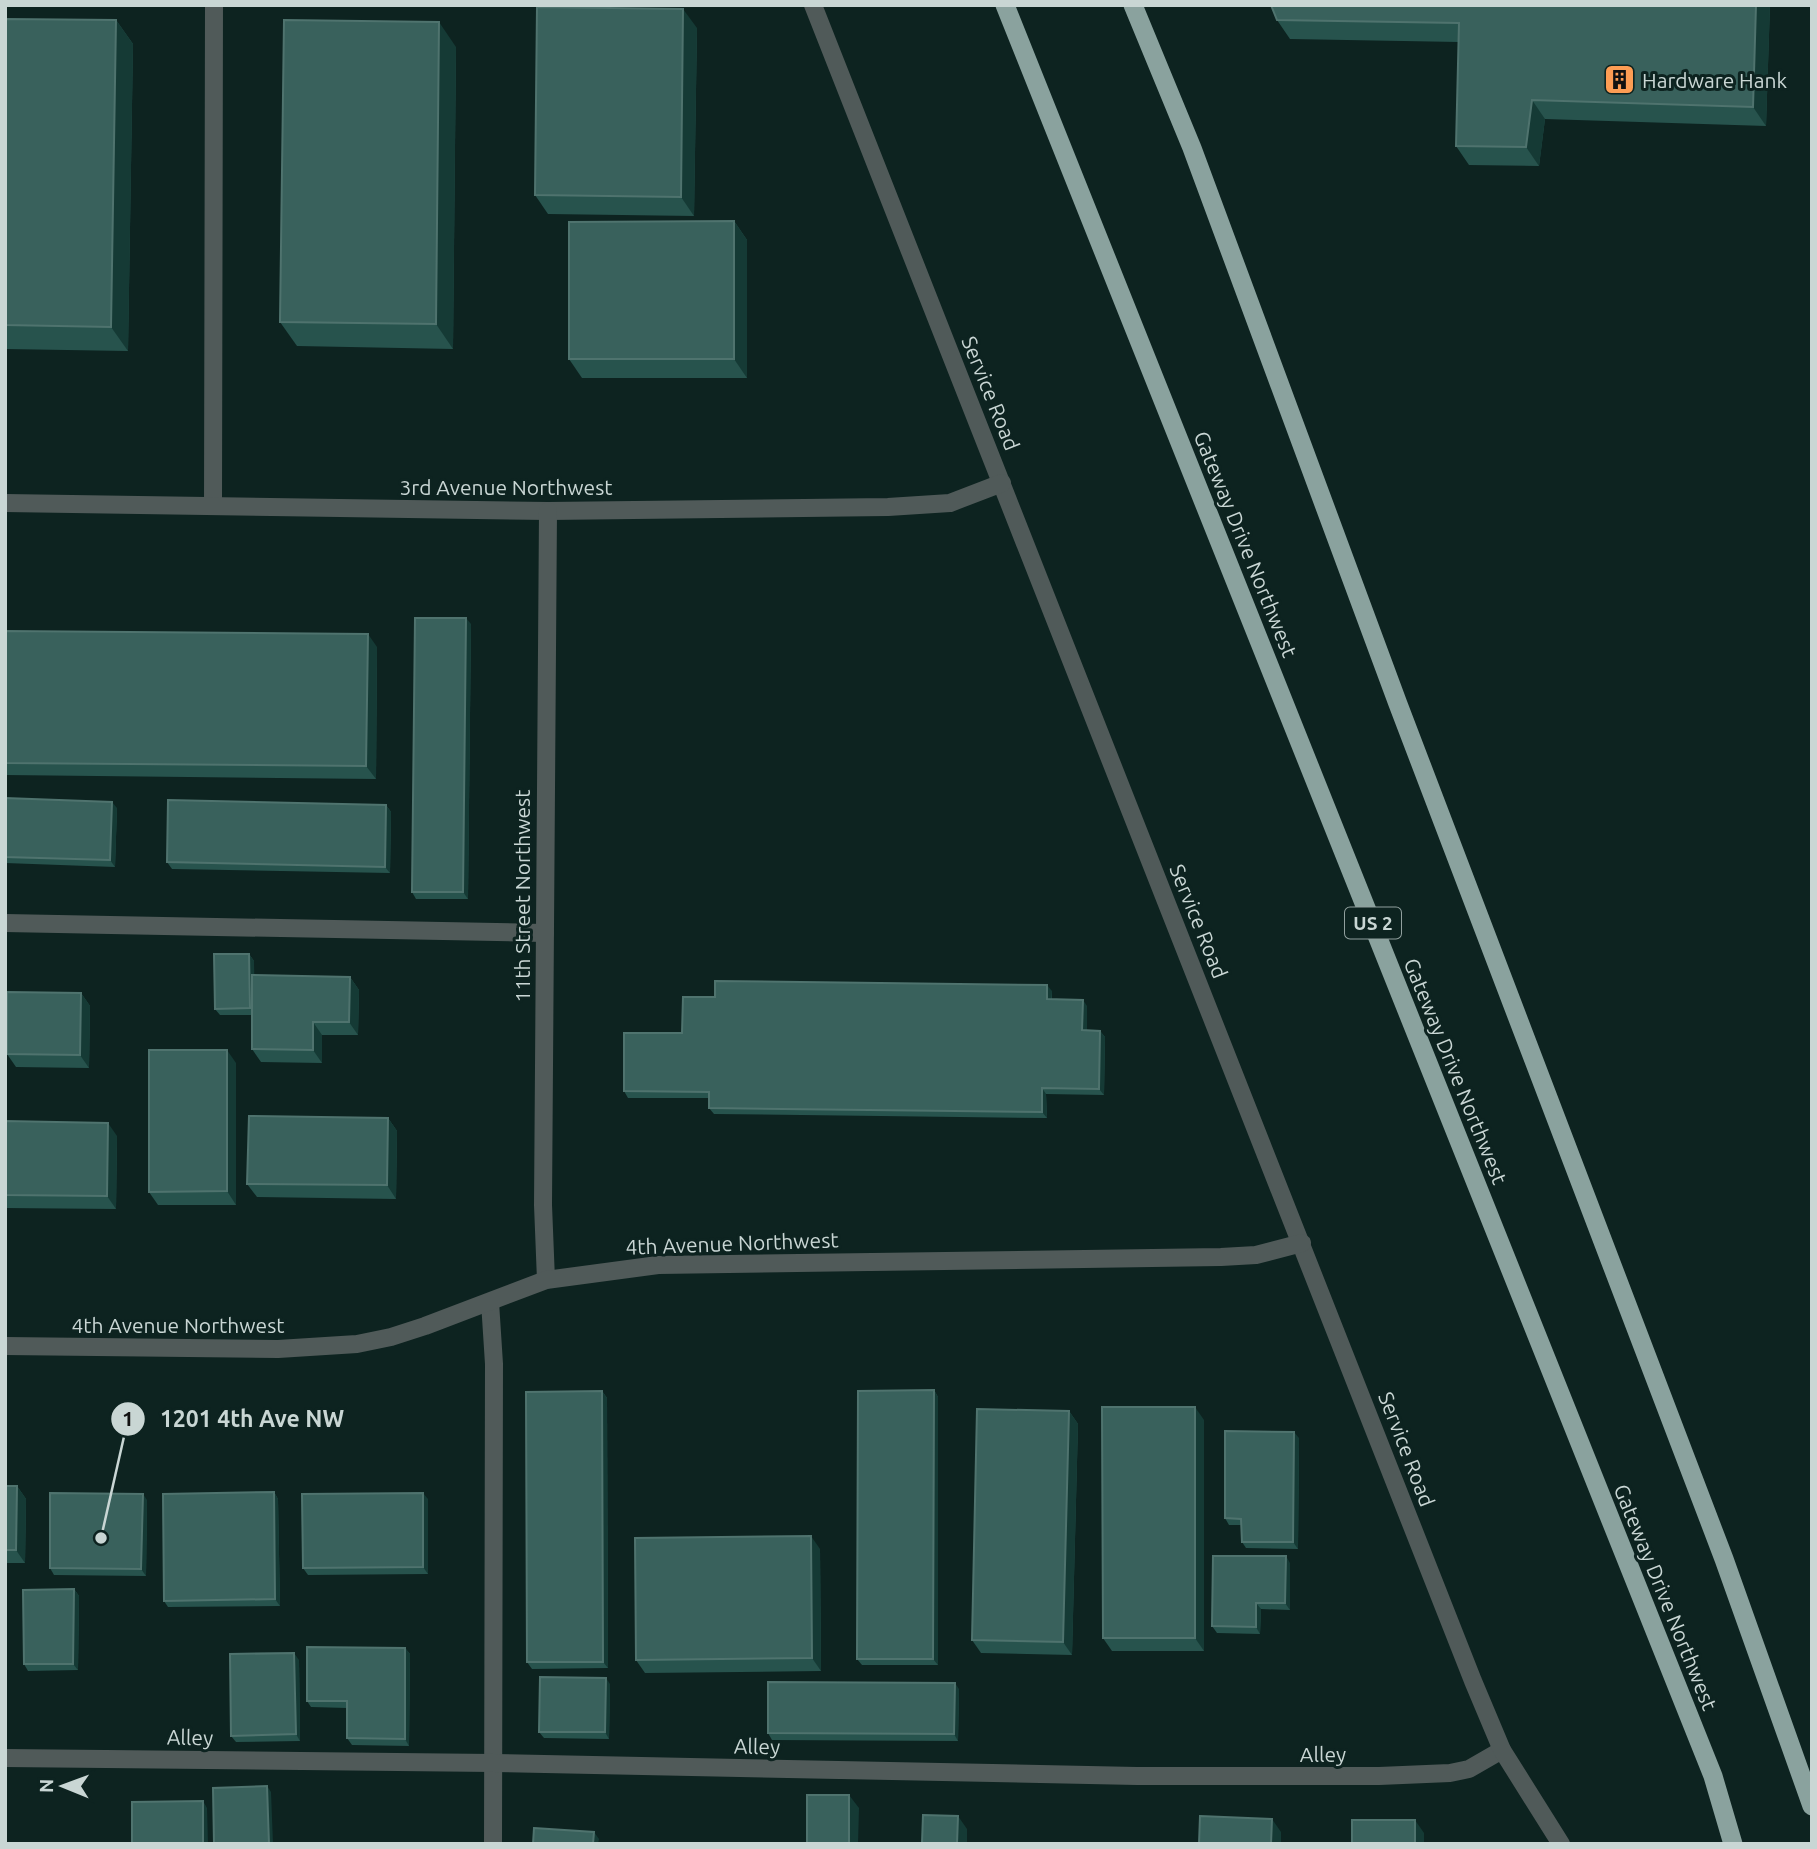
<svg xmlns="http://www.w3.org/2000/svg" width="1817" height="1849" viewBox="0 0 1817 1849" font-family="Ubuntu,sans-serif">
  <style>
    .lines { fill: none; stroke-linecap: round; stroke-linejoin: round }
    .service { stroke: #505a59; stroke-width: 18 }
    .minor { stroke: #505a59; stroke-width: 18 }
    .trunk { stroke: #8aa29e; stroke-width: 19 }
    .wall { fill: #27534d }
    .shaded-wall { fill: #153a35 }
    .building { fill: #39615c; stroke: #4f736e; stroke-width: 2 }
    .labels { text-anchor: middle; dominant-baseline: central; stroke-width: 6; stroke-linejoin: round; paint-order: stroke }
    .shield { fill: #0d2320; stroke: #91a09e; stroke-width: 2 }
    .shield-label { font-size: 19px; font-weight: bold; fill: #c9d6d4 }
    .poi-label { font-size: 21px; fill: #c9d6d4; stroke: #0d2320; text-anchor: start }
    .street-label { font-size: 21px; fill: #c9d6d4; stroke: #0d2320 }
    .leader { fill: none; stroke: #c9d6d4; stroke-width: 2.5 }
    .callout-dot { fill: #c9d6d4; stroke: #0d2320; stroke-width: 2.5 }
    .mark-label { font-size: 21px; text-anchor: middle; font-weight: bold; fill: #111 }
    .callout-label { font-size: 23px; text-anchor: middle; font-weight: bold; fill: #c9d6d4; stroke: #0d2320; stroke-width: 6; stroke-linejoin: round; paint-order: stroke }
  </style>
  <rect width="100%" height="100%" fill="#0d2320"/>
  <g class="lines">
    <g class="service">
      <path d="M213 506 214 5"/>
      <path d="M5 923 545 933"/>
      <path d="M490 1302 494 1364 493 1844"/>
      <path d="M5 1758 493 1763 1137 1776H1379L1450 1773 1469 1769 1502 1750"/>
    </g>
    <g class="minor">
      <path d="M813 5 1473 1681 1502 1750 1561 1844"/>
      <path d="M5 503 548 511 888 507 950 503 1002 483"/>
      <path d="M546 1280 543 1205 548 511"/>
      <path d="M5 1346 278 1349 357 1344 391 1337 425 1326 546 1280 658 1265 1221 1257 1256 1255 1302 1243"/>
    </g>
    <g class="trunk">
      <path d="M1005 5 1713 1776 1733 1844"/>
      <path d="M1133 5 1192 148 1398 704 1724 1559 1812 1806"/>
    </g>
  </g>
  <g class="wall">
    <path d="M1770 5 1766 126 1545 119 1539 166 1469 165 1456 146 1459 42 1290 39 1277 20Z"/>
    <path d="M5 19 116 20 133 44 128 351 5 349Z"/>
    <path d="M697 28 694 216 548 214 535 195Z"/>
    <path d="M456 47 453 349 297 346 280 322Z"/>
    <path d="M734 221 747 240V378H582L569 359Z"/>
    <path d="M471 624 468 899H416L412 892Z"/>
    <path d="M5 631 377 647 376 779 5 775Z"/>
    <path d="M5 798 117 808 115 867 5 863Z"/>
    <path d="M386 805 391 812 390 873 172 869 167 862Z"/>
    <path d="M249 954 254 961V975L350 977 359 990 358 1035H322V1063L261 1062 252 1049V1015H220L215 1009Z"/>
    <path d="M1052 991V999L1087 1006V1030L1100 1031 1105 1037 1104 1095 1046 1094 1047 1118 714 1114 709 1108V1098H628L624 1091 682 1033Z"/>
    <path d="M81 993 90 1006 89 1068 16 1067 7 1054Z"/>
    <path d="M236 1063V1205H158L149 1192Z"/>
    <path d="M388 1118 397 1131 396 1199 257 1197 247 1184Z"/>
    <path d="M5 1121 117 1136 116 1209 5 1208Z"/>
    <path d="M934 1390 938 1397V1665H862L857 1659Z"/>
    <path d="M602 1391 607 1398 608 1668 532 1669 527 1662Z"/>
    <path d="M1069 1411 1078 1424 1072 1655 981 1653 972 1640Z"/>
    <path d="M1204 1420V1651H1112L1103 1638Z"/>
    <path d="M1299 1438 1298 1549 1246 1548 1242 1542 1241 1525H1229L1225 1518Z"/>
    <path d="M5 1486H17L26 1499 25 1563H5Z"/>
    <path d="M274 1492 278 1499 280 1606 168 1607 164 1601Z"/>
    <path d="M428 1499V1574L308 1575 303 1568Z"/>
    <path d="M147 1500 146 1576 54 1575 50 1568Z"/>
    <path d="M820 1549 821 1671 645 1673 636 1660Z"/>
    <path d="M1290 1563V1610L1261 1609 1260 1634 1217 1633 1212 1626Z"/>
    <path d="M74 1589 79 1596 78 1670 28 1671 24 1664Z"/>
    <path d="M405 1648 410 1654 409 1746 352 1745 347 1738V1708L311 1707 307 1701Z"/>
    <path d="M299 1660 300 1741 236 1742 231 1736Z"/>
    <path d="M610 1684 609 1739 544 1738 539 1732Z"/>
    <path d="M959 1689 958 1741 772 1740 768 1733Z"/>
  </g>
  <g class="shaded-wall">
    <path d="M1756 5H1770L1766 126 1753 107Z"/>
    <path d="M683 9 697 28 694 216 681 197Z"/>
    <path d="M116 20 133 44 128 351 111 327Z"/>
    <path d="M439 22 456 47 453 349 436 324Z"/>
    <path d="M1532 100 1545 119 1539 166 1526 147Z"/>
    <path d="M734 221 747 240V378L734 359Z"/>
    <path d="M466 618 471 624 468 899 463 892Z"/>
    <path d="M368 634 377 647 376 779 366 766Z"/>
    <path d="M112 802 117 808 115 867 110 860Z"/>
    <path d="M386 805 391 812 390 873 385 867Z"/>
    <path d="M249 954 254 961 255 1015 250 1008Z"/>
    <path d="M350 977 359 990 358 1035 349 1022Z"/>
    <path d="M1047 985 1052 991 1051 1006 1047 999Z"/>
    <path d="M81 993 90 1006 89 1068 80 1055Z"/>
    <path d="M1083 1000 1087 1006V1037L1082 1030Z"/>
    <path d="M313 1022 322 1035V1063L313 1050Z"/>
    <path d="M1100 1031 1105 1037 1104 1095 1099 1089Z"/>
    <path d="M227 1050 236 1063V1205L227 1191Z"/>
    <path d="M1042 1088 1046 1094 1047 1118 1042 1112Z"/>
    <path d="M388 1118 397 1131 396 1199 387 1185Z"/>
    <path d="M108 1123 117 1136 116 1209 107 1196Z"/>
    <path d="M934 1390 938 1397V1665L933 1659Z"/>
    <path d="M602 1391 607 1398 608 1668 603 1662Z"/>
    <path d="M1195 1407 1204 1420V1651L1195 1638Z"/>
    <path d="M1069 1411 1078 1424 1072 1655 1063 1642Z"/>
    <path d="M1294 1432 1299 1438 1298 1549 1293 1542Z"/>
    <path d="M17 1486 26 1499 25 1563 16 1550Z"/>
    <path d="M274 1492 278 1499 280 1606 275 1599Z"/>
    <path d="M423 1493 428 1499V1574L423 1567Z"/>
    <path d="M143 1494 147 1500 146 1576 141 1569Z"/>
    <path d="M811 1536 820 1549 821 1671 812 1658Z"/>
    <path d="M1286 1556 1290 1563V1610L1285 1603Z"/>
    <path d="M74 1589 79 1596 78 1670 73 1664Z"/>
    <path d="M1256 1603 1261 1609 1260 1634 1256 1627Z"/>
    <path d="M405 1648 410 1654 409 1746 405 1739Z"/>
    <path d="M294 1653 299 1660 300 1741 296 1734Z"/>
    <path d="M606 1678 610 1684 609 1739 605 1732Z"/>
    <path d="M955 1683 959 1689 958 1741 954 1734Z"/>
    <path d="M267 1786 271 1792 273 1844H269Z"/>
    <path d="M849 1795 859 1808 858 1844H849Z"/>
    <path d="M203 1801 207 1808 208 1844H203Z"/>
    <path d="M958 1816 967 1829V1844H957Z"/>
    <path d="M1272 1819 1281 1832V1844H1271Z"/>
    <path d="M1415 1820 1424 1833V1844H1415Z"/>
    <path d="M594 1832 599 1839 598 1844H593Z"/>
  </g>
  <g class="building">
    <path d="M1271 5H1756L1753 107 1532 100 1526 147 1456 146 1459 23 1277 20Z"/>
    <path d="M537 7 683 9 681 197 535 195Z"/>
    <path d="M5 19 116 20 111 327 5 325Z"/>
    <path d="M284 20 439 22 436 324 280 322Z"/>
    <path d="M734 221V359H569V222Z"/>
    <path d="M415 618H466L463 892H412Z"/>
    <path d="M5 631 368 634 366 766 5 763Z"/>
    <path d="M5 798 112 802 110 860 5 857Z"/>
    <path d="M168 800 386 805 385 867 167 862Z"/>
    <path d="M214 954H249L250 1008 215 1009Z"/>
    <path d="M252 975 350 977 349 1022H313V1050L252 1049Z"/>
    <path d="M715 981 1047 985V999L1083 1000 1082 1030 1100 1031 1099 1089 1042 1088V1112L709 1108V1092L624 1091V1033H682L683 997H715Z"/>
    <path d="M7 992 81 993 80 1055 7 1054Z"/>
    <path d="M149 1050H227V1191L149 1192Z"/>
    <path d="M249 1116 388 1118 387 1185 247 1184Z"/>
    <path d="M5 1121 108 1123 107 1196 5 1195Z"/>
    <path d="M934 1390 933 1659H857L858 1391Z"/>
    <path d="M602 1391 603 1662H527L526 1392Z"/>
    <path d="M1102 1407H1195V1638H1103Z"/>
    <path d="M977 1409 1069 1411 1063 1642 972 1640Z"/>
    <path d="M1225 1431 1294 1432 1293 1542H1242L1241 1519 1225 1518Z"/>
    <path d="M5 1486H17L16 1550H5Z"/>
    <path d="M274 1492 275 1599 164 1601 163 1494Z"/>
    <path d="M50 1493 143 1494 141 1569 50 1568Z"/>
    <path d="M423 1493V1567L303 1568 302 1494Z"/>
    <path d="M811 1536 812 1658 636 1660 635 1538Z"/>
    <path d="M1213 1556H1286L1285 1603H1256V1627L1212 1626Z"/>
    <path d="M74 1589 73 1664H24L23 1590Z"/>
    <path d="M307 1647 405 1648V1739L347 1738V1701H307Z"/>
    <path d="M294 1653 296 1734 231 1736 230 1654Z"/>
    <path d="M540 1677 606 1678 605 1732H539Z"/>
    <path d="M768 1682 955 1683 954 1734 768 1733Z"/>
    <path d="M267 1786 269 1844H214L213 1788Z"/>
    <rect x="807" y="1795" width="42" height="49"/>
    <path d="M203 1801V1844H132V1802Z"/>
    <path d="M923 1815 958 1816 957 1844H906V1843H922Z"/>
    <path d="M1200 1816 1272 1819 1271 1844H1199Z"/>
    <rect x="1352" y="1820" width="63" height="24"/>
    <path d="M534 1828 594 1832 593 1844H533Z"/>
  </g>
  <defs>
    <symbol id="building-square" viewBox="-11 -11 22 22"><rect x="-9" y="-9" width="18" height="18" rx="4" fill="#fd9d54" stroke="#0d2320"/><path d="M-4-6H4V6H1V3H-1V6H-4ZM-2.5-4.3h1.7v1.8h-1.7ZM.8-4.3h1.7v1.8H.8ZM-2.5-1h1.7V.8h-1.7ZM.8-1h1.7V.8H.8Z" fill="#111"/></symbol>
  </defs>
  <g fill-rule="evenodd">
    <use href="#building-square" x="1602" y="62" width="35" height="35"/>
  </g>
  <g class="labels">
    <rect class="shield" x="1345" y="907.5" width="56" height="31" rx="5"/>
    <g class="shield-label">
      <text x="1373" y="923">US 2</text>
    </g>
    <g class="poi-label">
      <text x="1642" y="80">Hardware Hank</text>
    </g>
    <g class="street-label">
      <text transform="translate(991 393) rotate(68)">Service Road</text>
      <text x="506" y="487">3rd Avenue Northwest</text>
      <text transform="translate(1246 544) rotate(68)">Gateway Drive Northwest</text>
      <text transform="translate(522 896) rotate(-90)">11th Street Northwest</text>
      <text transform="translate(1199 921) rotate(68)">Service Road</text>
      <text transform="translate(1456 1071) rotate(68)">Gateway Drive Northwest</text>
      <text transform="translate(732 1243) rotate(-2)">4th Avenue Northwest</text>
      <text x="178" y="1325">4th Avenue Northwest</text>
      <text transform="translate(1407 1449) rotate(69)">Service Road</text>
      <text transform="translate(1666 1597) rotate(68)">Gateway Drive Northwest</text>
      <text transform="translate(190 1737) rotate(1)">Alley</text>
      <text transform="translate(757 1746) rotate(1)">Alley</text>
      <text x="1323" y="1754">Alley</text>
    </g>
  </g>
  <path class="leader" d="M101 1538L128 1419"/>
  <g class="callout-dot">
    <circle cx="101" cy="1538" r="7"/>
    <circle cx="128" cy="1419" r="18"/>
  </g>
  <g class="mark-label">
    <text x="128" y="1426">1</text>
  </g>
  <g class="callout-label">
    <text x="252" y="1427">1201 4th Ave NW</text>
  </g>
  <rect width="1817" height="1849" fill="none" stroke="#c9d6d4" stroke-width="14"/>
  <g transform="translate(63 1786) rotate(271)" stroke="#0d2320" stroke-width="5" paint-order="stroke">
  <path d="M0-5L12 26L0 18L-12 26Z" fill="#c9d6d4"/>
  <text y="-10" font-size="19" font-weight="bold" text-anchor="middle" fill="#c9d6d4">N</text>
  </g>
</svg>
